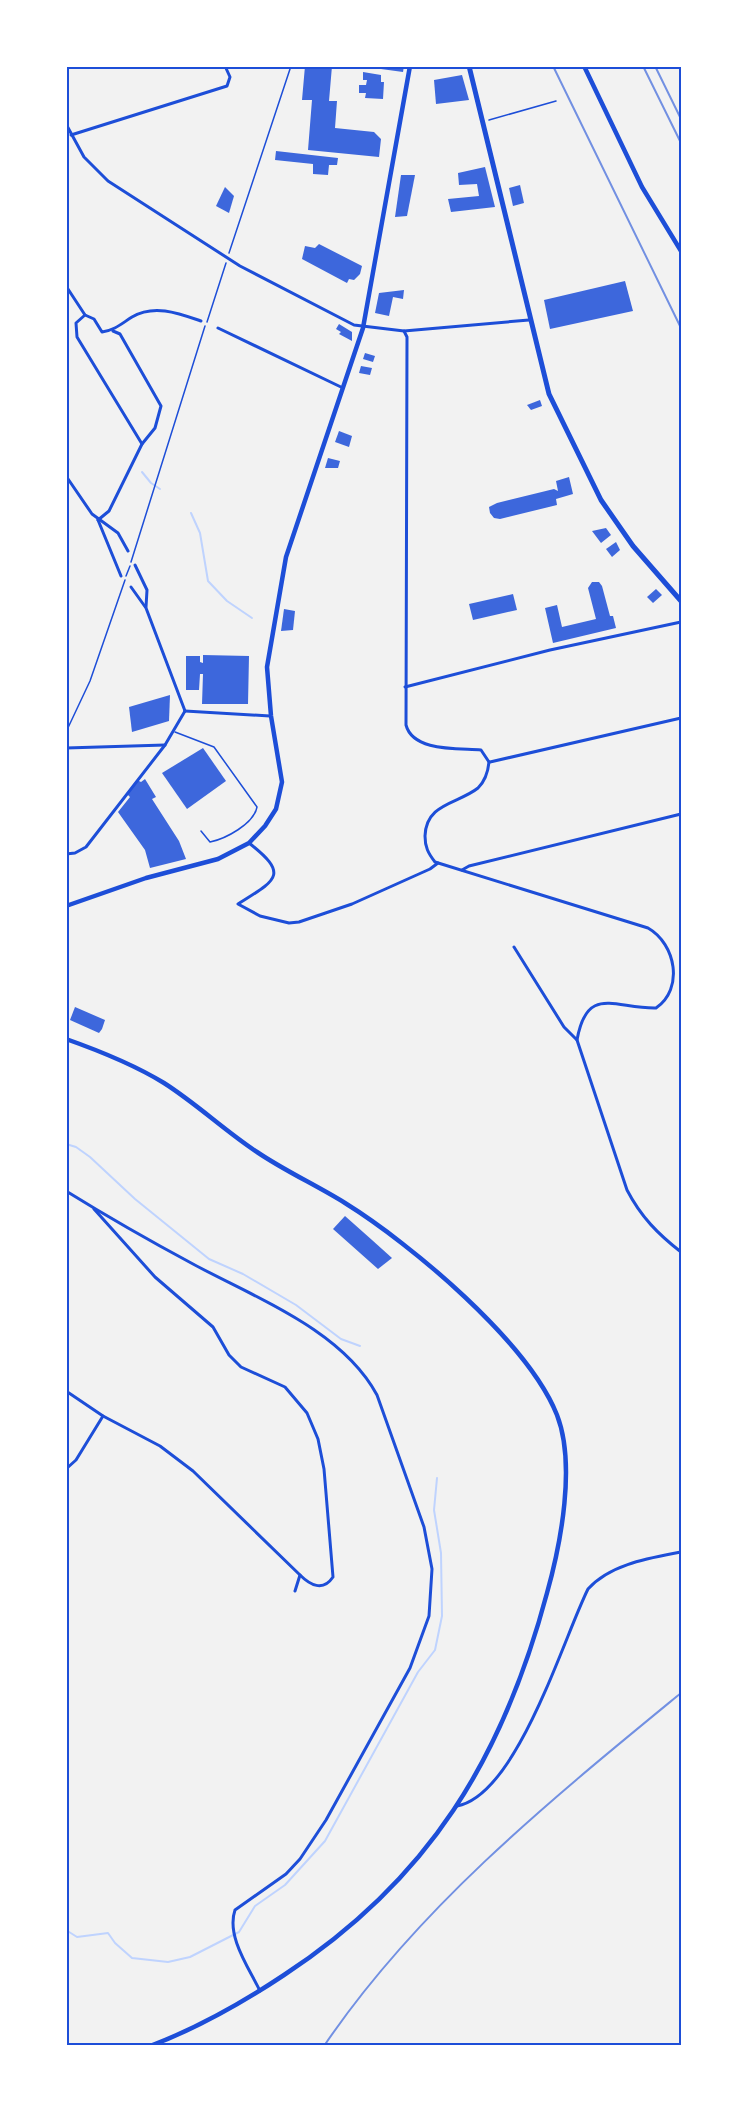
<svg xmlns="http://www.w3.org/2000/svg" width="747" height="2112" viewBox="0 0 747 2112" font-family="Manrope,sans-serif">
  <style>
    .lines { fill: none; stroke-linecap: round; stroke-linejoin: round }
    .stream { stroke: #bfd3fe; stroke-width: 2 }
    .building { fill: #3d67dc }
    .path { stroke: #1d4ed8; stroke-width: 1.5 }
    .service { stroke: #1d4ed8; stroke-width: 1.5 }
    .minor { stroke: #1d4ed8; stroke-width: 3 }
    .tertiary { stroke: #1d4ed8; stroke-width: 4.5 }
    .secondary { stroke: #1d4ed8; stroke-width: 4.5 }
    .primary { stroke: #1d4ed8; stroke-width: 5 }
    .rail { stroke: #7290e2; stroke-width: 2 }
    .neatline { fill: none; stroke: #1d4ed8; stroke-width: 2 }
  </style>
  <rect width="100%" height="100%" fill="#f2f2f2"/>
  <g class="lines">
    <g class="stream">
      <path d="M142 472 151 483 160 489"/>
      <path d="M191 513 200 533 208 581 227 601 252 618"/>
      <path d="M66 1144 76 1147 90 1157 135 1199 209 1259 243 1274 296 1305 341 1339 360 1346"/>
      <path d="M66 1930 77 1937 108 1933 115 1943 132 1958 168 1962 190 1957 239 1932 255 1906 285 1885 325 1841 418 1672 435 1650 442 1616 441 1553 434 1510 437 1478"/>
    </g>
  </g>
  <g class="building">
    <path d="M305 66H332L329 101H337L335 128 374 132 381 139 379 157 308 150 312 100H302Z"/>
    <path d="M359 66H404L403 72Z"/>
    <path d="M363 72 381 75V82H384L383 99 365 98 366 93H359V85H366L367 80H363Z"/>
    <path d="M462 75 469 100 436 104 434 80Z"/>
    <path d="M276 151 338 158 337 165H329L328 175 313 174V164L275 160Z"/>
    <path d="M485 167 495 207 451 212 448 199 479 196 477 184 459 185 458 173Z"/>
    <path d="M401 175H415L407 216 395 217Z"/>
    <path d="M520 185 524 203 513 206 509 188Z"/>
    <path d="M225 187 234 196 229 213 216 206Z"/>
    <path d="M319 244 362 266 360 274 354 280 349 279 347 283 302 259 305 246 315 248Z"/>
    <path d="M625 281 633 311 550 329 544 300Z"/>
    <path d="M404 290 403 299 393 297 389 316 375 313 379 293Z"/>
    <path d="M339 324 352 332V341L339 334 341 332 336 329Z"/>
    <path d="M365 353 375 356 373 362 363 359Z"/>
    <path d="M361 366 372 368 370 375 359 373Z"/>
    <path d="M540 400 542 406 531 410 527 405Z"/>
    <path d="M339 431 352 436 349 447 335 442Z"/>
    <path d="M328 458 340 461 338 468H325Z"/>
    <path d="M569 477 573 494 556 499 557 505 500 519 494 518 490 513 489 507 497 503 554 489 558 491 556 481Z"/>
    <path d="M606 528 611 535 601 543 592 531Z"/>
    <path d="M616 542 620 550 612 557 606 549Z"/>
    <path d="M592 582H599L602 586 610 616H613L616 628 553 643 545 608 557 605 562 627 596 619 588 588Z"/>
    <path d="M656 589 662 595 653 603 647 597Z"/>
    <path d="M513 594 517 610 473 620 469 604Z"/>
    <path d="M284 609 295 611 293 630 281 631Z"/>
    <path d="M203 655 249 656 248 704H202L203 674H200L199 690H186V656H200V662L203 663Z"/>
    <path d="M170 695 169 721 132 732 129 707Z"/>
    <path d="M203 748 226 781 187 809 162 773Z"/>
    <path d="M145 779 156 797 152 799 179 841 186 859 150 868 145 850 118 812 130 797 127 794 137 780 141 782Z"/>
    <path d="M75 1007 105 1020 102 1029 99 1033 70 1020Z"/>
    <path d="M345 1216 372 1240 392 1258 378 1269 333 1229Z"/>
  </g>
  <g class="lines">
    <g class="path">
      <path d="M489 120 556 101"/>
      <path d="M229 253 291 66"/>
      <path d="M207 322 226 263"/>
      <path d="M131 562 205 326"/>
      <path d="M126 576 130 566"/>
      <path d="M66 732 90 681 125 580"/>
    </g>
    <path class="service" d="M175 732 214 747 257 807C254 824 225 839 210 842L201 831"/>
    <g class="minor">
      <path d="M66 124 84 157 108 181 240 266 354 325 404 331 529 320"/>
      <path d="M71 135 227 86 230 77 225 66"/>
      <path d="M66 286 85 315 94 319 102 332C115 330 121 324 132 317 154 304 178 313 201 321"/>
      <path d="M85 315 76 323 77 337 142 444"/>
      <path d="M218 328 343 388"/>
      <path d="M404 331 407 337 406 725C413 752 459 748 481 750L489 762"/>
      <path d="M66 476 92 514 118 533 128 551"/>
      <path d="M98 520 109 511 142 444 155 428 161 406 120 334 113 331"/>
      <path d="M98 520 121 576"/>
      <path d="M135 565 147 590 146 607"/>
      <path d="M131 587 146 608 185 711"/>
      <path d="M405 687 550 650 681 622"/>
      <path d="M185 711 270 716"/>
      <path d="M66 748 165 745"/>
      <path d="M489 762C488 772 485 781 478 788 458 804 426 803 425 836 425 847 428 853 435 862L648 928C676 944 684 989 656 1008 615 1009 587 984 577 1040L627 1190C641 1217 658 1234 681 1252"/>
      <path d="M490 762 681 718"/>
      <path d="M249 843C290 875 276 880 238 904L260 916 289 923 299 922 352 904 430 869 438 863"/>
      <path d="M66 854 75 853 86 847 165 745 185 711"/>
      <path d="M462 870 469 866 681 814"/>
      <path d="M514 947 564 1027 577 1040"/>
      <path d="M66 1191C108 1217 150 1241 193 1264 256 1298 342 1330 377 1395L424 1527 432 1569 429 1616 410 1668 326 1820 300 1859 286 1874 235 1910C226 1936 249 1968 260 1991"/>
      <path d="M94 1209 155 1277 213 1327 229 1355 241 1367 285 1387 307 1413 318 1439 324 1469 333 1577C323 1592 310 1585 300 1575"/>
      <path d="M66 1391 103 1416 160 1446 193 1471 300 1575 295 1591"/>
      <path d="M66 1469 76 1460 103 1416"/>
      <path d="M457 1806C517 1795 563 1639 588 1589 610 1564 650 1558 681 1552"/>
    </g>
    <path class="tertiary" d="M584 66 642 187 681 251"/>
    <g class="secondary">
      <path d="M66 906 146 878 218 859 249 843 265 826 276 809 282 782 271 716 267 667 286 557 363 328 410 66"/>
      <path d="M66 1039C100 1051 133 1064 164 1083 197 1104 225 1131 257 1152 285 1171 316 1185 345 1203 411 1244 528 1342 557 1415 576 1464 561 1543 547 1593 503 1758 429 1880 284 1975 242 2003 198 2028 150 2046"/>
    </g>
    <path class="primary" d="M469 66 549 394 601 500 633 546 681 601"/>
    <g class="rail">
      <path d="M553 66 681 328"/>
      <path d="M643 66 681 143"/>
      <path d="M655 66 681 119"/>
      <path d="M324 2046C418 1907 553 1798 681 1693"/>
    </g>
  </g>
  <rect width="747" height="2112" fill="none" stroke="#ffffff" stroke-width="135"/>
  <rect x="68" y="68" width="612" height="1976" class="neatline"/>
</svg>
